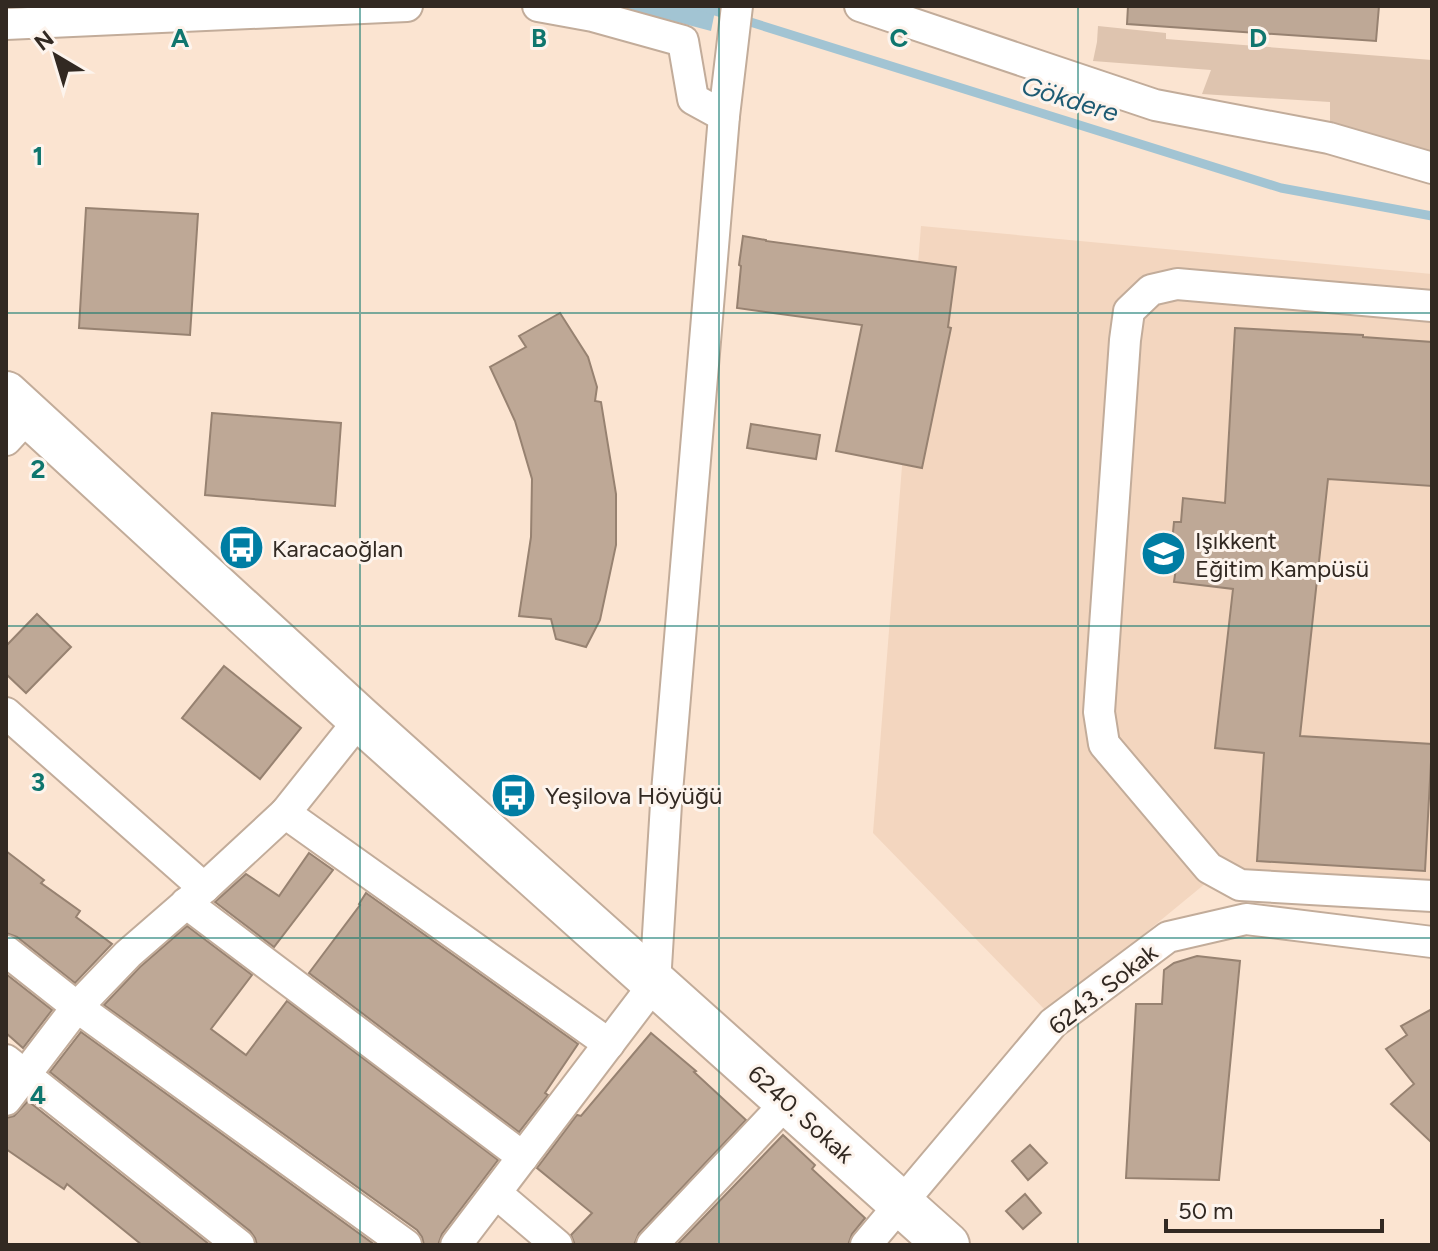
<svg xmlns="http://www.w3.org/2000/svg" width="1438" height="1251" viewBox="0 0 1438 1251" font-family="Figtree,sans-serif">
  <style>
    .built { fill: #f3d6bf }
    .green { fill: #dec4af }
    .water { fill: #a2c4d3 }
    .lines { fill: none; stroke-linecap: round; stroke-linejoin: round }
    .stream { stroke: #a2c4d3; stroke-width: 9 }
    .building { fill: #bea896; stroke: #978271; stroke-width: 2 }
    .street-casing { stroke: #c2ac9a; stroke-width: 34 }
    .secondary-casing { stroke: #c2ac9a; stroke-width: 48 }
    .street { stroke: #fff; stroke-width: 30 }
    .secondary { stroke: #fff; stroke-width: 44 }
    .grid { fill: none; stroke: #0f766e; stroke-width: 2; stroke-opacity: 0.55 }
    .labels { text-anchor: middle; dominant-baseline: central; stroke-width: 6; stroke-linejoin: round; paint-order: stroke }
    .poi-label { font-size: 24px; fill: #322922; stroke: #fdf4ed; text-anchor: start }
    .street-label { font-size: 24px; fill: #322922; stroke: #fdf4ed }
    .water-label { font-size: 26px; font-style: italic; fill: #1e5b73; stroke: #fdf4ed }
    .grid-label { font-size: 26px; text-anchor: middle; font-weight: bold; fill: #0f766e; stroke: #fdf4ed; stroke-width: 6; stroke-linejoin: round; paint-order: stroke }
  </style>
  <rect width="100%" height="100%" fill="#fbe4d1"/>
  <path class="built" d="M921 226 1432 274V891L1206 883 1048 1013 873 833Z"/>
  <path class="green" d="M1098 26 1166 33V39L1432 60V156L1330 124V102L1202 94 1211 70 1093 61 1097 42Z"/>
  <path class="water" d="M616 6H716L711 31Z"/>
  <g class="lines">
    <path class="stream" d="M699 6 1281 188 1432 216"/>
  </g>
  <g class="building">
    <path d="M1128 6H1379L1376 41 1127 24Z"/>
    <path d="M86 208 198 214 190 335 79 328Z"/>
    <path d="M743 236 766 240V241L956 267 948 327 951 328 922 468 836 451 862 325 737 308 741 266 739 265Z"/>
    <path d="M560 313 588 357 597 387 595 401 601 402 616 494V545L600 620 586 647 556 639 551 619 519 616 531 537 532 479 515 421 490 367 526 347 519 336Z"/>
    <path d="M1235 328 1363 335V337L1432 342V486L1328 479 1300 736 1432 744 1425 871 1257 861 1264 753 1215 748 1233 589 1174 582 1178 554 1171 553 1174 522H1181L1183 498 1225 503Z"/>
    <path d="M212 413 341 423 335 506 205 495Z"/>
    <path d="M751 424 820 435 816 459 747 448Z"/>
    <path d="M37 614 71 647 26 693 6 674V646Z"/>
    <path d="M224 666 301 728 260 779 182 718Z"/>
    <path d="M6 851 44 880 41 883 80 911 76 917 112 944 75 983 17 937 6 933Z"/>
    <path d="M309 853 333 870 274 947 215 902 246 874 279 896Z"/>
    <path d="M366 893 578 1044 545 1093 548 1095 519 1132 309 973 360 905 359 904Z"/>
    <path d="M187 926 252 975 211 1029 246 1055 287 1001 498 1160 442 1234 438 1245H424L422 1237 417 1230 104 1005 140 967Z"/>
    <path d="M1197 956 1240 961 1219 1180 1126 1178 1136 1004H1162L1164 970 1174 963Z"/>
    <path d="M6 974 52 1010 23 1048 6 1033Z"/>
    <path d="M1432 1009V1143L1391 1104 1414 1084 1386 1049 1407 1035 1401 1026Z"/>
    <path d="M81 1032 375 1245H257L255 1238 250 1231 50 1072Z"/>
    <path d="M651 1033 696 1071 694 1072 746 1120 639 1233 634 1245H575L571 1235 592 1213 537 1168 577 1115 581 1116Z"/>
    <path d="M28 1101 210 1245H142L67 1184 64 1189 6 1149V1118L14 1116Z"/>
    <path d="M783 1135 815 1165 812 1169 865 1218 852 1234 848 1245H677Z"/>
    <path d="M1030 1145 1047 1163 1028 1180 1012 1161Z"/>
    <path d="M1025 1194 1041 1213 1023 1229 1006 1211Z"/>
  </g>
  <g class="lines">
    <defs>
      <g id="street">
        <path d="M538 6 593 16 683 41 693 99 724 116"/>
        <path d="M860 6 1155 105 1329 138 1432 168"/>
        <path d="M6 24 407 6"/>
        <path d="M1432 306 1177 284 1151 290 1129 311 1125 340 1099 712 1104 744 1209 868 1240 885 1432 896"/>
        <path d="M6 440 29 415"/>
        <path d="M6 713 204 888"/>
        <path d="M285 813 609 1044"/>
        <path d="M186 903 523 1157"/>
        <path d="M6 951 77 1007 406 1245"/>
        <path d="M6 1060 239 1245"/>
        <path d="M6 1100 77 1007 128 954 204 888 285 813 360 719"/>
        <path d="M496 1193 557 1245"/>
        <path d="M456 1245 655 983 666 804 724 116 737 6"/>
        <path d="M652 1245 787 1102"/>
        <path d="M866 1245 1053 1023 1168 937 1246 919 1432 942"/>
      </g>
      <path id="secondary" d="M6 394 360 719 947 1245"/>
    </defs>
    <use href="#street" class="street-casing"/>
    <use href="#secondary" class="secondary-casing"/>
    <use href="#street" class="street"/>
    <use href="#secondary" class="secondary"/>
  </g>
  <path class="grid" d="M360 6V1245M719 6V1245M1078 6V1245M6 313H1432M6 626H1432M6 938H1432"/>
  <defs>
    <symbol id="bus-disc" viewBox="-11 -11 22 22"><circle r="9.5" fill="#007da3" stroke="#fdf4ed"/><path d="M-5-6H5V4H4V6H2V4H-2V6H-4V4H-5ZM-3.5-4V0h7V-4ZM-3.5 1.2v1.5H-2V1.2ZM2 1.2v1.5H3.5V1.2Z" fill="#fff"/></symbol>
    <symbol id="school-disc" viewBox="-11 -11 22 22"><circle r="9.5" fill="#007da3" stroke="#fdf4ed"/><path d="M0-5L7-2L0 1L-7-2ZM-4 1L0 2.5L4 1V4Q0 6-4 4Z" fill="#fff"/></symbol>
  </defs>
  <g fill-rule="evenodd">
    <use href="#bus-disc" x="216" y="522" width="51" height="51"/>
    <use href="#school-disc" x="1138" y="528" width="51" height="51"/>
    <use href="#bus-disc" x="488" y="770" width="51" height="51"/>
  </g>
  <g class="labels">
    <g class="poi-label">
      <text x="1195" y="540">Işıkkent<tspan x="1195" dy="28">Eğitim Kampüsü</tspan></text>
      <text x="272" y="548">Karacaoğlan</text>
      <text x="545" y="795">Yeşilova Höyüğü</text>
    </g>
    <g class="street-label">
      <text transform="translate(1103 989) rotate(-38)">6243. Sokak</text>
      <text transform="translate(801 1114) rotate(42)">6240. Sokak</text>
    </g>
    <g class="water-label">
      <text transform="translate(1070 99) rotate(17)">Gökdere</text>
    </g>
  </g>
  <g class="grid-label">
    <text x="180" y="47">A</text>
    <text x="539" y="47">B</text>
    <text x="899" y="47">C</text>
    <text x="1258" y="47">D</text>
    <text x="38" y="165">1</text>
    <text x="38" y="478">2</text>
    <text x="38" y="791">3</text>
    <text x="38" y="1104">4</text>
  </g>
  <rect width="1438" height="1251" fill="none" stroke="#322922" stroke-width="16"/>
  <g transform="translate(56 56) rotate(322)" stroke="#fdf4ed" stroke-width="6" paint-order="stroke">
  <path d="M0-6L14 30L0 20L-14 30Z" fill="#322922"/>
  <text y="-12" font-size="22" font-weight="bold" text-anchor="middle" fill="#322922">N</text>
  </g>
  <path d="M1166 1219v12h216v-12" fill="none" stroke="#322922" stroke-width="4"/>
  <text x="1178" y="1219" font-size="24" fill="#322922" stroke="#fdf4ed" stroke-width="6" paint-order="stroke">50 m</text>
</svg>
